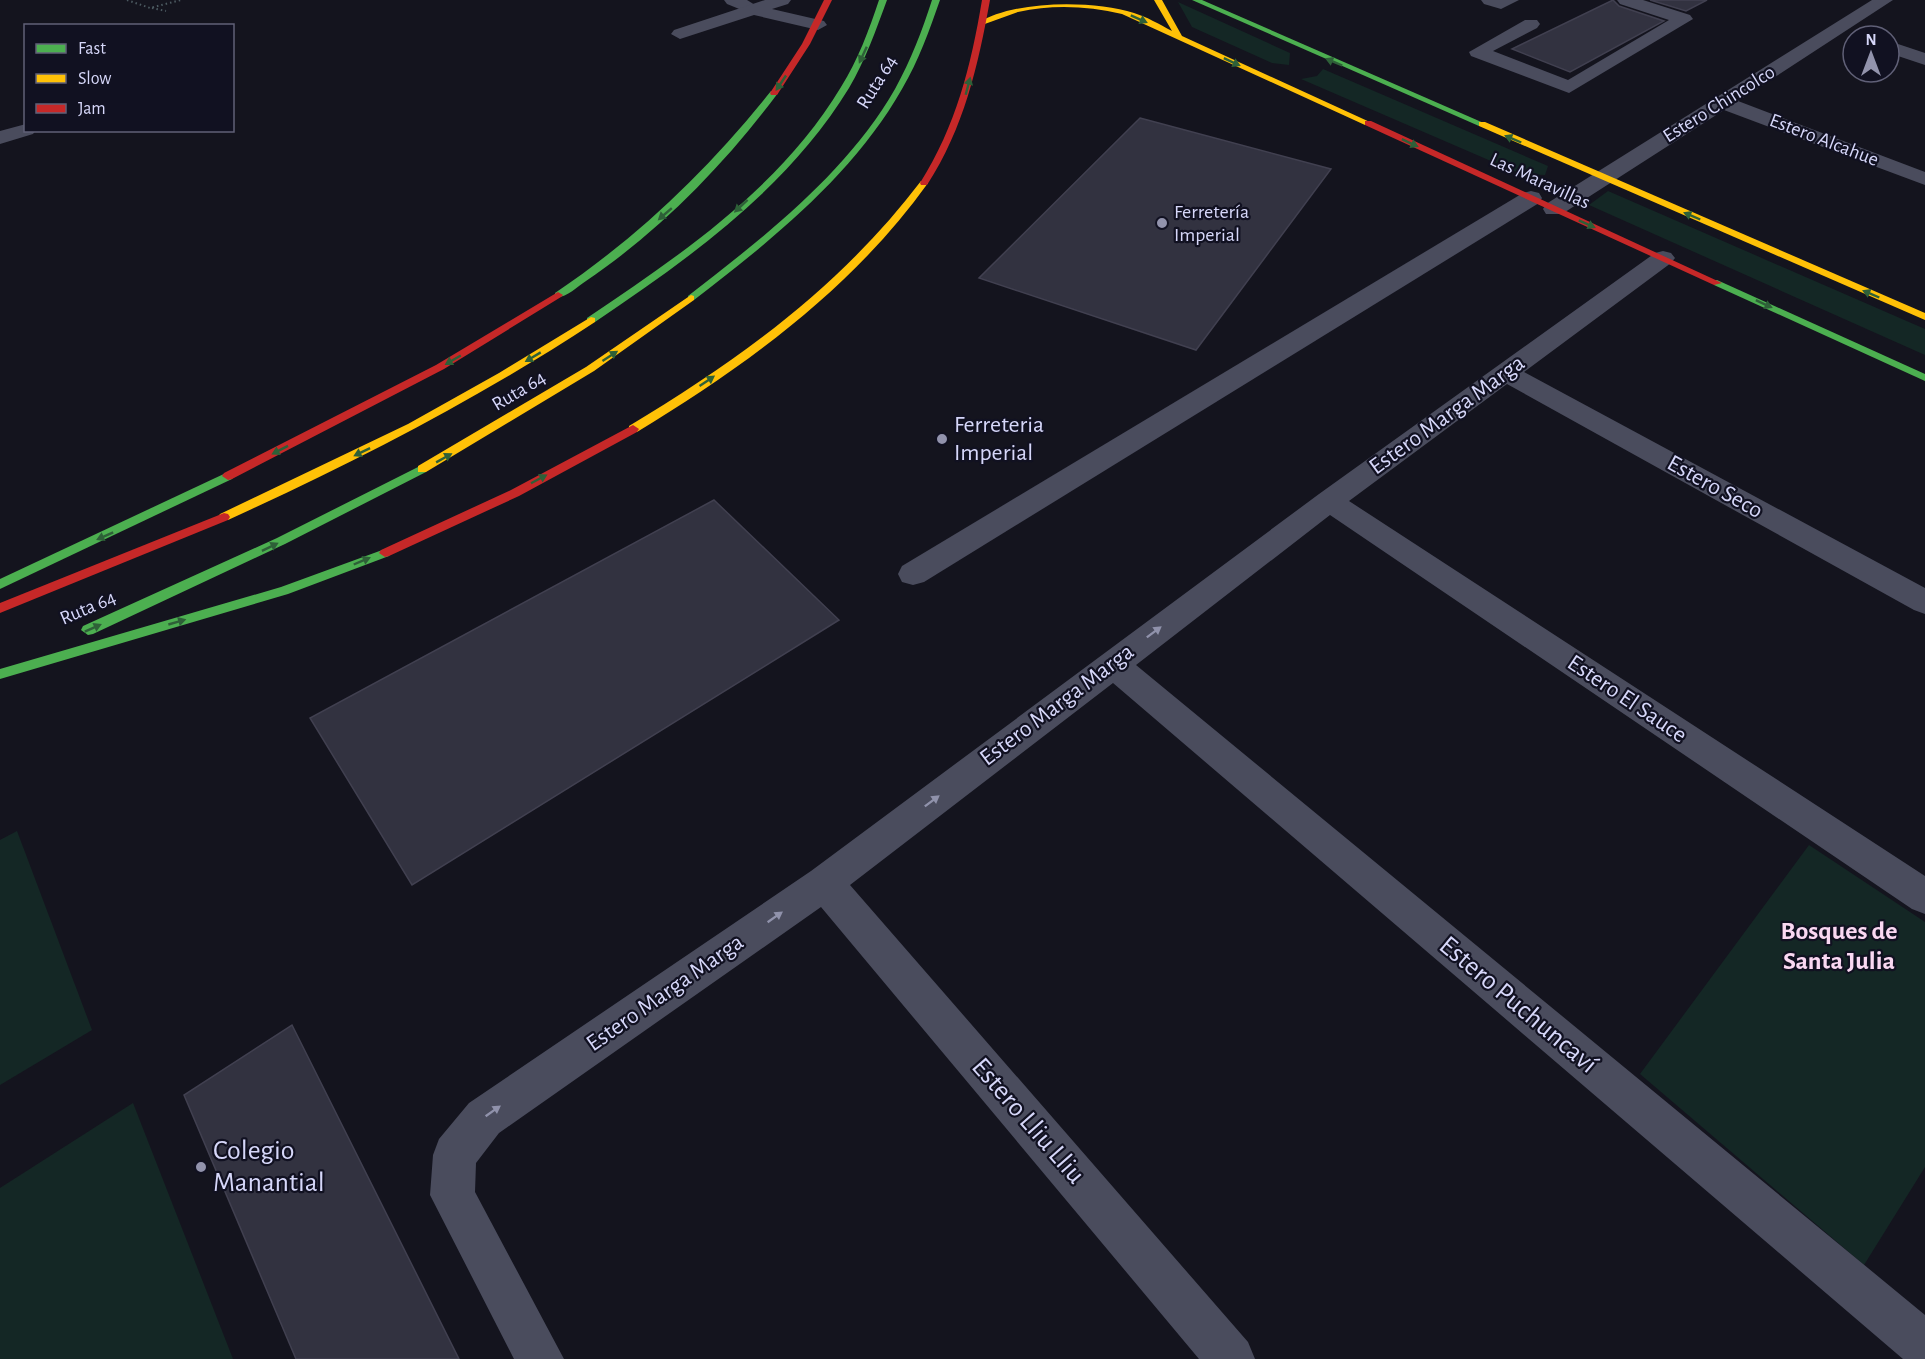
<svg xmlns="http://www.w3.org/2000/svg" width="1925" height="1359" viewBox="0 0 1925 1359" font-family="'Alegreya Sans',sans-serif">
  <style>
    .green { fill: #142725 }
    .building { fill: #323240; stroke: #414050; stroke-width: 1.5 }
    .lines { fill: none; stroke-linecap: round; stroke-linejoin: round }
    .path { stroke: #4c5a61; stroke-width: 2; stroke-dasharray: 1.5 3; stroke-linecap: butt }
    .lane { fill: #4a4c5d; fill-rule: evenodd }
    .street { fill: #4a4c5d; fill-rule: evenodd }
    .fast { fill: #4caf50; fill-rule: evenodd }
    .slow { fill: #ffc107; fill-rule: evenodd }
    .jam { fill: #c62828; fill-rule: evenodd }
    .oneway { fill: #2e6038 }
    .oneway2 { fill: #9092ab }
    .poi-dot { fill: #9293ac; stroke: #111121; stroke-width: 2 }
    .labels { text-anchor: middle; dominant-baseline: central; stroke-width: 4.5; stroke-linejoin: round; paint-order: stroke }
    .far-street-label { font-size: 20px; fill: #d6d7f9; stroke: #111121 }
    .far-poi-label { font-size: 20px; fill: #d6d7f9; stroke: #111121; text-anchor: start }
    .street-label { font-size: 24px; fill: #d6d7f9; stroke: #111121 }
    .poi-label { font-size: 24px; fill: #d6d7f9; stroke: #111121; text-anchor: start }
    .neighbourhood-label { font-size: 26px; font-weight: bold; fill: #fad8f2; stroke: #111121 }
    .near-street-label { font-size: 28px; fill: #d6d7f9; stroke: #111121 }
    .near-poi-label { font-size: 28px; fill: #d6d7f9; stroke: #111121; text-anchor: start }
  </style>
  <rect width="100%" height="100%" fill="#14141e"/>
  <g class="green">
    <path d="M1178 2 1290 53 1289 65 1272 63 1192 27Z"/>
    <path d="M1323 69 1548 166 1545 175 1521 174 1301 79 1317 76Z"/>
    <path d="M1608 191 1925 329V355L1589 205Z"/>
    <path d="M17 831 92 1030 0 1085V840Z"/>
    <path d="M1809 845 1925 922V1167L1864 1265 1640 1074Z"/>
    <path d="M133 1103 233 1359H0V1188Z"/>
  </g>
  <g class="building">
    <path d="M1613 0 1619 6 1664 21 1570 72 1512 49Z"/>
    <path d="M1650 0H1707L1686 11Z"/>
    <path d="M1140 118 1331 169 1196 350 979 278Z"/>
    <path d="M714 500 839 620 412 885 310 718Z"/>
    <path d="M292 1025 459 1359H296L184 1095Z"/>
  </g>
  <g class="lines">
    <g class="path">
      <path d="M127 0 150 8 181 0"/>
      <path d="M152 8 166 11"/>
    </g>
    <g class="lane">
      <path d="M724 0H747L763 10 754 15 727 4Z"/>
      <path d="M1481 0H1519L1501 9 1484 4Z"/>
      <path d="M1617 0H1643L1690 15 1693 19 1569 93 1471 56 1469 52 1525 20H1537L1540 24 1537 28 1493 51 1568 80 1669 20 1620 4Z"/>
      <path d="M26 124V130H36L33 134 0 144V131Z"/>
      <path d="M1531 191 1539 193 1542 198 1539 203 924 582 913 585 902 582 898 574 902 566 1523 193Z"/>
    </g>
    <g class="street">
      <path d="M765 0H791L788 4 772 9 824 21 827 25 818 30 754 15 680 39 671 34 674 30Z"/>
      <path d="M1872 0H1893L1738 101 1925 172V185L1724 110 1562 214H1546L1543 209 1546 204Z"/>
      <path d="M1889 41 1925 53V65L1889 53Z"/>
      <path d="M1663 251 1671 253 1675 258 1671 263 1524 372 1925 588V614L1914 610 1507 384 1349 501 1925 876V914L1912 909 1330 515 1136 665 1925 1315V1359H1903L1113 683 850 885 1248 1342 1255 1359H1199L821 907 499 1133 476 1163 475 1192 564 1359H514L430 1195 433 1155 439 1139 469 1103 811 871 1319 494 1655 253Z"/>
    </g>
    <g class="fast">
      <path d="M879 0H887C876 30 865 61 849 88 788 188 690 258 595 322H587V318C681 255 782 186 841 87 858 60 869 30 879 0Z"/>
      <path d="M932 0H940C929 31 919 60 902 89 853 175 772 240 694 300H688V296C764 237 846 174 895 89 911 60 922 31 932 0Z"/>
      <path d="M1192 0H1202L1486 124 1479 126Z"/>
      <path d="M771 91 778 93C725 164 660 231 586 281 577 287 565 299 555 297V293C638 237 708 170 771 91Z"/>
      <path d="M1717 280 1925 374V381L1714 285V281Z"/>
      <path d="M422 465 426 466V472L285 544 93 634 88 635 81 630 83 626 277 538Z"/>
      <path d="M228 472 234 476 232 479 0 589V579Z"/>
      <path d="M385 549 391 553 389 556 288 594 0 679V669L281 587Z"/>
    </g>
    <g class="slow">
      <path d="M1154 0H1162L1182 36 1372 123 1365 125 1122 14C1088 6 1053 4 1018 12 1006 16 994 21 982 25L978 23C1014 0 1093 0 1134 13 1147 17 1159 24 1172 31Z"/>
      <path d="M1479 122H1485L1925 313V320L1479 126Z"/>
      <path d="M921 181 928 183C852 289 747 365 637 432H629V426C741 359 841 286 921 181Z"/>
      <path d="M691 295 694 296V300L594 371 426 472H418V466L586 367Z"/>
      <path d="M591 317 595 318V322C478 399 355 462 228 520H220L218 517 220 514 408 424 499 373Z"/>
    </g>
    <g class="jam">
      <path d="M824 0H832L810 44 777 95H771L770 93 802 44Z"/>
      <path d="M982 0H990C978 66 964 128 927 185H921L920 183C956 126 971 66 982 0Z"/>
      <path d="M1365 121H1371L1722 283 1714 285 1365 125Z"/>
      <path d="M558 292 563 295 561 297 444 369 232 479 228 480 222 476 224 473 436 365Z"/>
      <path d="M633 425 639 429 637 432 519 496 389 556 385 557 379 553 381 550 511 490Z"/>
      <path d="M224 513 228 514 230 517 228 520 0 613V603Z"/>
    </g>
  </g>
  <defs><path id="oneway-solid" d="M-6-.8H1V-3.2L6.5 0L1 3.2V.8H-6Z" transform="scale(1.5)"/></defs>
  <g class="oneway">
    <use href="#oneway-solid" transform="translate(1139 19) rotate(24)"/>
    <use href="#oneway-solid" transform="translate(863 55) rotate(115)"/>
    <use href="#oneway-solid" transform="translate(1232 62) rotate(25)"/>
    <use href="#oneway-solid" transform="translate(1334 62) rotate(-157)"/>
    <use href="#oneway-solid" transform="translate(781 83) rotate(124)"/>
    <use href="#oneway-solid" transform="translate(968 86) rotate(-75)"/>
    <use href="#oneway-solid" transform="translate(1513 139) rotate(-157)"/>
    <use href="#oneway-solid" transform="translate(1410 143) rotate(25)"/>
    <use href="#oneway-solid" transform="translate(741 206) rotate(137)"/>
    <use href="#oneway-solid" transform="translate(665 214) rotate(139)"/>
    <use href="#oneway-solid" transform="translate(1692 216) rotate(-157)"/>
    <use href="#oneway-solid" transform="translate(1587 224) rotate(24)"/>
    <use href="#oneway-solid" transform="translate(1871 294) rotate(-157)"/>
    <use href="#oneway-solid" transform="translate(1764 304) rotate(25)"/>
    <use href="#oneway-solid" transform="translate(610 356) rotate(-33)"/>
    <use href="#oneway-solid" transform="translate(533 357) rotate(149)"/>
    <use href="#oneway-solid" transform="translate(453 360) rotate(150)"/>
    <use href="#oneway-solid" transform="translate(707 381) rotate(-34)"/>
    <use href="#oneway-solid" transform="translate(280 450) rotate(153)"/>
    <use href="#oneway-solid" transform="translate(362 452) rotate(154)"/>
    <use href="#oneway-solid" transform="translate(444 458) rotate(-29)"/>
    <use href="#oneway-solid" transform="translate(539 479) rotate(-28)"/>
    <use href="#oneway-solid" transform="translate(105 536) rotate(156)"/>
    <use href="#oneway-solid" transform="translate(270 547) rotate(-26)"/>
    <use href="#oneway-solid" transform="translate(362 561) rotate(-23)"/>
    <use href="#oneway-solid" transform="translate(177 622) rotate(-16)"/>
    <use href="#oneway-solid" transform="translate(93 628) rotate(-24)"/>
  </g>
  <g class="oneway2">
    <use href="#oneway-solid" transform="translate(1154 632) rotate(-37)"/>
    <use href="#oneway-solid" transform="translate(932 801) rotate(-37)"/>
    <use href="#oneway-solid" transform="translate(775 917) rotate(-35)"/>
    <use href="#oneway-solid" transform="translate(493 1111) rotate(-35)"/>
  </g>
  <g class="poi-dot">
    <circle cx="1162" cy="223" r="6"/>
    <circle cx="942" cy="439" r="6"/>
    <circle cx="201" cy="1167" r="6"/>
  </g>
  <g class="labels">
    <g class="far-street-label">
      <text transform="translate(877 82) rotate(-58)">Ruta 64</text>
      <text transform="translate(1719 104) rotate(-32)">Estero Chincolco</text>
      <text transform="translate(1824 140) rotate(21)">Estero Alcahue</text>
      <text transform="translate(1540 181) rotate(25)">Las Maravillas</text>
      <text transform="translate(519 391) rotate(-31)">Ruta 64</text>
      <text transform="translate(88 608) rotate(-23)">Ruta 64</text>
    </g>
    <g class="far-poi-label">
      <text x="1174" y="212">Ferretería<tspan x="1174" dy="23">Imperial</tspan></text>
    </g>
    <g class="street-label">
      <text transform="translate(1447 415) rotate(-36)">Estero Marga Marga</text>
      <text transform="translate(1715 487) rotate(29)">Estero Seco</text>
      <text transform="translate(1627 699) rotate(34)">Estero El Sauce</text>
      <text transform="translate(1057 705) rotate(-37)">Estero Marga Marga</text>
      <text transform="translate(665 993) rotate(-35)">Estero Marga Marga</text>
    </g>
    <g class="poi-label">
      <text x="954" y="425">Ferreteria<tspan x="954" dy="28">Imperial</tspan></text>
    </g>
    <g class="neighbourhood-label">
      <text x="1839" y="931">Bosques de<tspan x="1839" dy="30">Santa Julia</tspan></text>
    </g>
    <g class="near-street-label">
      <text transform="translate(1518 1005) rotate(40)">Estero Puchuncaví</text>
      <text transform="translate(1028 1121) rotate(49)">Estero Lliu Lliu</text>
    </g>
    <g class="near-poi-label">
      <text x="213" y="1151">Colegio<tspan x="213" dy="32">Manantial</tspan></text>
    </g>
  </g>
  <rect x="24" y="24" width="210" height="108" fill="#111121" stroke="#606077" stroke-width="1.5"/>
  <rect x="36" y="44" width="30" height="9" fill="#4caf50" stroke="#606077" stroke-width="1.5"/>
  <text x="78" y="54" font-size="18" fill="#d6d7f9">Fast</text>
  <rect x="36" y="74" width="30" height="9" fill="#ffc107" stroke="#606077" stroke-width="1.5"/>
  <text x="78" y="84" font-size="18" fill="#d6d7f9">Slow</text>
  <rect x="36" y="104" width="30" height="9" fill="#c62828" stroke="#606077" stroke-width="1.5"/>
  <text x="78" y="114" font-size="18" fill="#d6d7f9">Jam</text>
  <g transform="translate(1871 54)"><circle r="28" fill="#111121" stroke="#606077" stroke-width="1.5"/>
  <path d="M0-4.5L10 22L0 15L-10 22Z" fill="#9293ac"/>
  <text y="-9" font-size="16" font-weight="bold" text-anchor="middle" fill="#d6d7f9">N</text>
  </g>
</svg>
